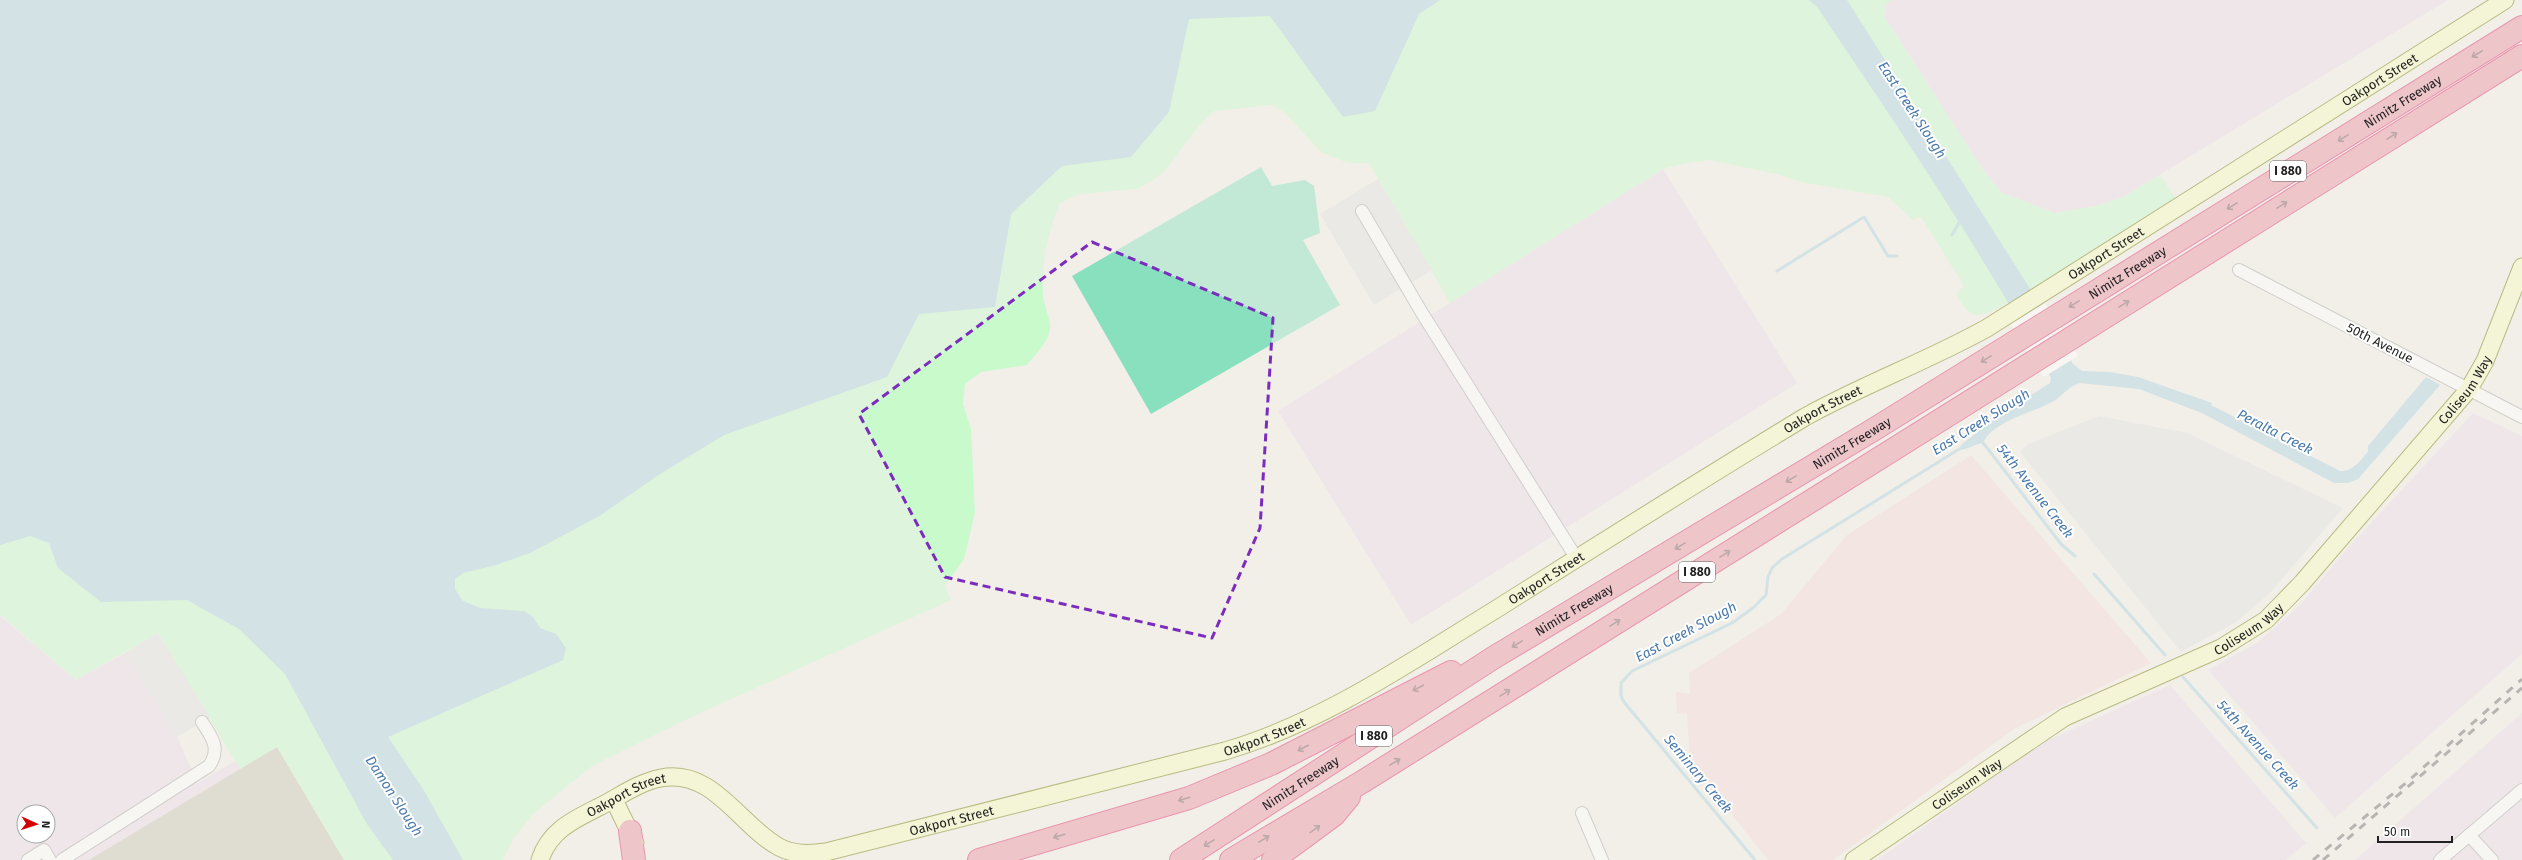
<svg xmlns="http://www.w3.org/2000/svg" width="2522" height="860" viewBox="0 0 2522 860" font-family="'Fira Sans',sans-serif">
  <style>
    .commercial { fill: #f2dad9 }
    .industrial { fill: #ebdbe8; fill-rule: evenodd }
    .construction { fill: #c7c7b4 }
    .park { fill: #c8facc }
    .pitch { fill: #88e0be }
    .parking { fill: #e2e2e2 }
    .water { fill: #aad3df }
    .pier { fill: #fff }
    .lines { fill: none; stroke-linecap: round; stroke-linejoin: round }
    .stream { stroke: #aad3df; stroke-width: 3 }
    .street-casing { stroke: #a9a9a9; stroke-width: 14 }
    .secondary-casing { stroke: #707d05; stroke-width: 19 }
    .highway-casing { stroke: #dc2a67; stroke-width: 24 }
    .street { stroke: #fff; stroke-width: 12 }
    .secondary { stroke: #f7fabf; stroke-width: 17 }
    .highway { stroke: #e892a2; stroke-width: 22 }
    .rail { stroke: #707070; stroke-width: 3; stroke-dasharray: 8 8; stroke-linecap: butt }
    .oneway { stroke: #7b545c }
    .marked { fill: none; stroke: #7b2cbf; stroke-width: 3; stroke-dasharray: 8 5; stroke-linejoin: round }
    .labels { text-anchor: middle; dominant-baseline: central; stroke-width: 4; stroke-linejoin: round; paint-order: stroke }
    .shield { fill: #fff; stroke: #646464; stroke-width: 1 }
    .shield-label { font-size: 12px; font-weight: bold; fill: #222 }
    .street-label { font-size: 13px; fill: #222; stroke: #fff }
    .water-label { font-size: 14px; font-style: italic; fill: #4a7aab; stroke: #fff }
  </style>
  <rect width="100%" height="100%" fill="#f2efe9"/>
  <path class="commercial" d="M1971 455 2151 663 2014 729 1833 860H1768L1690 762 1687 714 1677 713 1676 692 1690 694 1689 673 1781 614 1847 535Z"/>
  <g class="industrial">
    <path d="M1891 0H2448L2123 197 2096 206 2055 213 2002 193 1983 170 1884 16 1887 3Z"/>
    <path d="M1663 169 1797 383 1411 625 1278 411Z"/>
    <path d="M2473 413 2522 436V654L2335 818 2208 670 2257 643 2300 605 2347 549Z"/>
    <path d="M0 616 76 680 125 653 177 737 198 783 282 733 351 860H0ZM24 812H48V836H24Z"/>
    <path d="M2170 685 2306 843 2286 860H1877L2042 743Z"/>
    <path d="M2522 713V860H2355Z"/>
  </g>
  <path class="construction" d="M277 747 344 860H89Z"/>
  <path class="park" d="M0 0H1891L1887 3 1884 16 1983 170 2002 193 2055 213 2096 206 2123 197 2160 175 2177 200 2000 307C1974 320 1971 318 1956 294L1964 286 1921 217 1913 220 1888 197 1801 182 1777 174 1709 160 1682 164 1663 169 1450 303 1369 163H1348L1321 152 1285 113 1272 105 1214 111 1198 127 1165 171 1152 181 1137 189 1079 194 1059 204C1048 234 1041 263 1043 296 1044 306 1051 320 1050 329 1048 342 1035 355 1027 365L981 372 965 384 963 404 971 429 975 513 964 559 945 586 951 600 685 720 592 766 533 814 514 838 503 860H344L277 747 240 769 158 633 76 680 0 615Z"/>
  <path class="pitch" d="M1261 167 1272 186 1305 180 1314 186 1320 233 1303 240 1340 305 1151 414 1072 276Z"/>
  <g class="parking">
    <path d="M1378 179 1432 270 1374 305 1320 214Z"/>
    <path d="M2099 416 2187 433 2343 508 2269 594 2236 622 2181 652 2020 452 2028 444Z"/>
    <path d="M158 633 210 717 177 737 125 653Z"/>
  </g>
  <g class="water">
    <path d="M0 0H1440L1419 14 1375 111 1343 117 1270 16 1189 19 1169 112 1131 157 1062 166 1011 214 995 307 919 314 887 377 724 435 657 476 601 515 532 552 496 565 463 573 455 579V589L463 601 480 608 524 611 533 617 540 628 556 634 566 648 563 660 388 737 423 789 463 860H393L367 824 285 674 239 629 187 600 101 602 58 568 49 543 30 536 0 545Z"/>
    <path d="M1809 0H1847L2039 303 2073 364 2082 371 2110 372 2138 377 2212 403 2211 405 2340 471C2353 472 2360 460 2368 452V446L2426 377 2440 385 2358 479 2348 483H2334L2202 413 2139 389 2080 383C2069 386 2063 395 2054 401 2033 413 1994 420 1983 443 1974 444 1968 450 1958 450L1962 444 2001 414 2050 383 2051 378C1981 250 1899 128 1817 7Z"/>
  </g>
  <path class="pier" d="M2045 303 2078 356 2044 377 2011 324Z"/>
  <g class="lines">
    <g class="stream">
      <path d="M1952 235 1960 221"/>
      <path d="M1777 271 1864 217 1888 256H1897"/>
      <path d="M1981 440 2061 544 2075 556"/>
      <path d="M2094 574 2165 655"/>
      <path d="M2183 677 2317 828"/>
      <path d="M1755 860 1624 702 1621 696V683L1632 671 1732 623 1753 608 1766 595 1768 577 1772 568 1782 559 1961 448"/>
    </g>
    <defs>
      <g id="street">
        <path d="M1362 211 1422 313 1577 559"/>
        <path d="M2239 270 2522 417"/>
        <path d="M1582 813 1602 860"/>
        <path d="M2469 835 2492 860"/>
        <path d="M28 860 44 850 50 860"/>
        <path d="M62 860 209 766C221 749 212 737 202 722"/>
        <path d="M2440 860 2522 790"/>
      </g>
      <g id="secondary">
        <path d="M614 800 635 843"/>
        <path id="s1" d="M540 860C549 831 573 820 599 807 619 797 639 782 661 778 713 768 739 825 779 847 794 855 810 854 826 852L1225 751C1321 723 1405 665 1490 613 1595 547 1699 481 1805 417 1864 384 1928 361 1987 328L2505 0"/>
        <path id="s2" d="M1854 860 2065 717 2221 648 2266 620 2302 583 2469 389 2485 361 2522 267"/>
      </g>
      <g id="highway">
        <path d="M630 831 634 860"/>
        <path d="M979 860 1189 798 1271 764 1451 672"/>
        <path id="s3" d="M1181 860 1493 658 1873 430 2522 27"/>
        <path d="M1231 860 1362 782 2522 56"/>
        <path d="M1273 860 1334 815 1349 797"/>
      </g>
    </defs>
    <use href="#street" class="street-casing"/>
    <use href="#secondary" class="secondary-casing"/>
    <use href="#highway" class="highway-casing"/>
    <use href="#street" class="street"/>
    <use href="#secondary" class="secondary"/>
    <use href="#highway" class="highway"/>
    <g class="rail">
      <path d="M2313 860 2407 782 2522 679"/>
      <path d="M2323 860 2522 688"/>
    </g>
  </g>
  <defs><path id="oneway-shaft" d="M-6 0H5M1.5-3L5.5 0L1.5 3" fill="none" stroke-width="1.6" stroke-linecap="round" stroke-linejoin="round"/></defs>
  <g class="oneway">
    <use href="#oneway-shaft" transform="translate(2477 54) rotate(148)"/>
    <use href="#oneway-shaft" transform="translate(2392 136) rotate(-32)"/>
    <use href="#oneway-shaft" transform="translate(2343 138) rotate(148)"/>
    <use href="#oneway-shaft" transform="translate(2282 205) rotate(-32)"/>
    <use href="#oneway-shaft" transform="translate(2232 206) rotate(148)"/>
    <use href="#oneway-shaft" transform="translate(2074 304) rotate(148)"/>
    <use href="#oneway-shaft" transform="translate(2124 304) rotate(-32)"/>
    <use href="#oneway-shaft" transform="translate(1986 359) rotate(148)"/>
    <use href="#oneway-shaft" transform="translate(1791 479) rotate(149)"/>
    <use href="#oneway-shaft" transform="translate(1680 546) rotate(149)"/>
    <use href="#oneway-shaft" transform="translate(1725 554) rotate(-32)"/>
    <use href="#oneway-shaft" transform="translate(1615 623) rotate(-32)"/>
    <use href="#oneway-shaft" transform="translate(1517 644) rotate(149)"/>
    <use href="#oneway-shaft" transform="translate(1418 688) rotate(152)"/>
    <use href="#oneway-shaft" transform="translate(1505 693) rotate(-32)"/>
    <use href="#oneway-shaft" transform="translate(1303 748) rotate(153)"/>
    <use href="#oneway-shaft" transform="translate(1395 762) rotate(-32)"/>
    <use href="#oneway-shaft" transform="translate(1184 799) rotate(163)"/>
    <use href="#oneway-shaft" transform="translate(1315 829) rotate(-36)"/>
    <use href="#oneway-shaft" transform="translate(1059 836) rotate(164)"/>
    <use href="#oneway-shaft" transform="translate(1264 839) rotate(-32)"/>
    <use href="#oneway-shaft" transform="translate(1209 843) rotate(148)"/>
  </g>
  <path d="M0 0H2522V860H0ZM1092 242 1273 318 1260 528 1212 638 945 577 859 414Z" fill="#f2efe9" fill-opacity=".55" fill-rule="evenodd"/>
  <path class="marked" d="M1092 242 1273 318 1260 528 1212 638 945 577 859 414Z"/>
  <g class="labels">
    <g class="shield">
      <rect x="2270" y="161" width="36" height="20" rx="3"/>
      <rect x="1679" y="562" width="36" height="20" rx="3"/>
      <rect x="1356" y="726" width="36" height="20" rx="3"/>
    </g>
    <g class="shield-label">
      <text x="2288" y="171">I 880</text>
      <text x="1697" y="572">I 880</text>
      <text x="1374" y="736">I 880</text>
    </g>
    <g class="street-label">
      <text stroke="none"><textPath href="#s1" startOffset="2090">Oakport Street</textPath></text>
      <text stroke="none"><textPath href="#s3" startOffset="1438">Nimitz Freeway</textPath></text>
      <text stroke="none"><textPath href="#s1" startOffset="1766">Oakport Street</textPath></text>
      <text stroke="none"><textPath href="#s3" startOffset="1114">Nimitz Freeway</textPath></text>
      <text transform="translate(2380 343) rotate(27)">50th Avenue</text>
      <text stroke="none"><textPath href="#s2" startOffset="783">Coliseum Way</textPath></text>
      <text stroke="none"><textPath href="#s1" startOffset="1442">Oakport Street</textPath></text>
      <text stroke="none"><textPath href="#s3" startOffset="790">Nimitz Freeway</textPath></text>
      <text stroke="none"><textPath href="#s1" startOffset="1118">Oakport Street</textPath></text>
      <text stroke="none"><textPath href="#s3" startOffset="466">Nimitz Freeway</textPath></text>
      <text stroke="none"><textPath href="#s2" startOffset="459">Coliseum Way</textPath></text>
      <text stroke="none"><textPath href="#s1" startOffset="794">Oakport Street</textPath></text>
      <text stroke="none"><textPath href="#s2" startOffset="136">Coliseum Way</textPath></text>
      <text stroke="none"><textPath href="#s3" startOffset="142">Nimitz Freeway</textPath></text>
      <text stroke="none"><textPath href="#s1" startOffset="112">Oakport Street</textPath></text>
      <text stroke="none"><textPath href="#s1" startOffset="470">Oakport Street</textPath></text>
    </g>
    <g class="water-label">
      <text transform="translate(1912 110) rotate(57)">East Creek Slough</text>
      <text transform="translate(1981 422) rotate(-32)">East Creek Slough</text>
      <text transform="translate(2275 432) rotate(27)">Peralta Creek</text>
      <text transform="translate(2035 491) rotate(52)">54th Avenue Creek</text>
      <text transform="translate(1686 632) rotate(-28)">East Creek Slough</text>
      <text transform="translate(2258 745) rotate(48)">54th Avenue Creek</text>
      <text transform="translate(1698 774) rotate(50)">Seminary Creek</text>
      <text transform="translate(394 796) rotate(57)">Damon Slough</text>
    </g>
  </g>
  <g transform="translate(36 824) rotate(93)"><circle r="19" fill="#ffffff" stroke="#a7a7a7"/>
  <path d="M0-3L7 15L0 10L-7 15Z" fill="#d40000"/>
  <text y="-6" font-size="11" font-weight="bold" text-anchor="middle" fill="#222222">N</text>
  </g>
  <path d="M2378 836v6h74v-6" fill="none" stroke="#222222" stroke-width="2"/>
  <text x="2384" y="836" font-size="12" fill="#222222" stroke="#ffffff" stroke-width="3" paint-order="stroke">50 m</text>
</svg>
